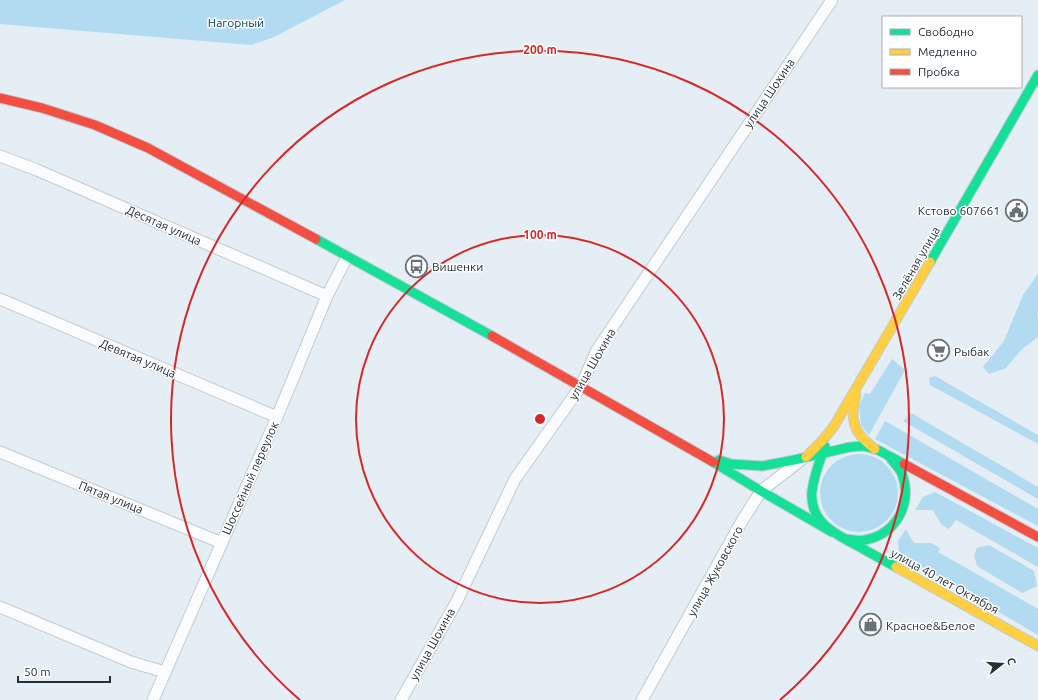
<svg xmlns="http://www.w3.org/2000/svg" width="1038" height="700" viewBox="0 0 1038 700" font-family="Ubuntu,sans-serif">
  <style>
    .green { fill: #b2daf1 }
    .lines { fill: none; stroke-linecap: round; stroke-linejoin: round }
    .street-casing { stroke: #c1ccd2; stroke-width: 13 }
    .fast-casing { stroke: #c1ccd2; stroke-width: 11 }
    .slow-casing { stroke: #c1ccd2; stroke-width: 11 }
    .jam-casing { stroke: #c1ccd2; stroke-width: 11 }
    .street { stroke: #fbfcfd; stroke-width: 11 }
    .fast { stroke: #16e098; stroke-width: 9 }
    .slow { stroke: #ffcf43; stroke-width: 9 }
    .jam { stroke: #f24e42; stroke-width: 9 }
    .ring { fill: none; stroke: #d62828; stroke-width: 2 }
    .labels { text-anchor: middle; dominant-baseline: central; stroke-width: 3; stroke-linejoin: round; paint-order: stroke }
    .park-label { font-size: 12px; fill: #00405c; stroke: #fff }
    .street-label { font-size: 12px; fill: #243037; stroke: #fff }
    .poi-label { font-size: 12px; fill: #243037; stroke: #fff; text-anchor: start }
    .centre { fill: #d62828; stroke: #fff; stroke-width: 2 }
    .ring-label { font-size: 12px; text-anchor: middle; font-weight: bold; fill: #d62828; stroke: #fff; stroke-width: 3; stroke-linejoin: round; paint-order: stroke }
  </style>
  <rect width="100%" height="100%" fill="#e4eef4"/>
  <g class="green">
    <path d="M0 0H345L274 37 251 45 0 24Z"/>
    <path d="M1038 274V312L1037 314 1038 318V337L1021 350 1006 368 989 374 983 367 1004 341 1023 295Z"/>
    <path d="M892 359 905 370 869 435 861 425 859 406 865 393 870 394Z"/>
    <path d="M935 376 1038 435V444L930 385 929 378Z"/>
    <path d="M911 413 1038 487V499L903 421Z"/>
    <path d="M885 421 1038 509V526L875 439Z"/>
    <circle cx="859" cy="493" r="39"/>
    <path d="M935 492 1038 548V567L956 520 949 529 941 524 933 510H915L923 497Z"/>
    <path d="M906 529 914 543H931L940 548 938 552 1038 609V635L905 557 899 552 898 541Z"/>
    <path d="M989 545 1034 571 1037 586 1022 593 977 566 974 555 977 548Z"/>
  </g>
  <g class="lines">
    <defs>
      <g id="street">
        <path d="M0 156 37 170 327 296"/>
        <path d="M0 299 277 417"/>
        <path d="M0 452 222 543"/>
        <path d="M0 607 131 662 165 672"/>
        <path d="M153 700 277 417 327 296 347 257"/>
        <path d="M401 700 457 601 515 479 581 386 597 350 832 0"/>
        <path d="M642 700 742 521 761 491 801 460"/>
      </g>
      <g id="fast">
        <path d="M316 239 492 336"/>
        <path d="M930 262 1038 75"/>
        <path d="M825 446C820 460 814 475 812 491 809 522 835 534 858 546 870 553 883 560 896 567"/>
        <path d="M719 460 731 464 762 466 794 460 850 447 864 446 878 450 904 464"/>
        <path d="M713 462 761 491 832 532"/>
        <path d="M846 539C852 540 859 541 865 540 896 534 913 504 902 474 900 469 895 464 891 459"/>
      </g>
      <g id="slow">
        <path d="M856 395C849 420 854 434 875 449"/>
        <path d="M806 457 823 440 834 426 930 262"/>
        <path d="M896 567 1038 646"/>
      </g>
      <g id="jam">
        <path d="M0 98 42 108 95 125 148 148 316 239"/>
        <path d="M492 336 713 462"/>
        <path d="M904 464 1038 537"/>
      </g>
    </defs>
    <use href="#street" class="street-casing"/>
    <use href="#fast" class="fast-casing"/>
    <use href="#slow" class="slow-casing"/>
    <use href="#jam" class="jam-casing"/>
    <use href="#street" class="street"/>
    <use href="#fast" class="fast"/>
    <use href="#slow" class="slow"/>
    <use href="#jam" class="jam"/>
  </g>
  <g class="ring">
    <circle cx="540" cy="419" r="184"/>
    <path d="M300 700A369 369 0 1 1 780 700"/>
  </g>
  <defs>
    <symbol id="civic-ring" viewBox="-11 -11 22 22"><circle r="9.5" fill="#fff" stroke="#677279" stroke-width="1.5"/><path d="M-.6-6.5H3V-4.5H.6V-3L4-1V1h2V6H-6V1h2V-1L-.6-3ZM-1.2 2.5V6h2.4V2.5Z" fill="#677279"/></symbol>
    <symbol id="bus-ring" viewBox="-11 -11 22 22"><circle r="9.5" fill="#fff" stroke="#677279" stroke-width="1.5"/><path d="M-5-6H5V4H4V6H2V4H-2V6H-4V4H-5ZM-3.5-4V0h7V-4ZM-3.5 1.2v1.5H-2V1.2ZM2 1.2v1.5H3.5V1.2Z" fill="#677279"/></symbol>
    <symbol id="supermarket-ring" viewBox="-11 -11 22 22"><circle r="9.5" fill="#fff" stroke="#677279" stroke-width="1.5"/><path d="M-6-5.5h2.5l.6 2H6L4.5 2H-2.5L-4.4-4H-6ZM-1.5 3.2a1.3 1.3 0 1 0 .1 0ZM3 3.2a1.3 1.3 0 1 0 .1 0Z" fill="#677279"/></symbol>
    <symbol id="shop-ring" viewBox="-11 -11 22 22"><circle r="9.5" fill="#fff" stroke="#677279" stroke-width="1.5"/><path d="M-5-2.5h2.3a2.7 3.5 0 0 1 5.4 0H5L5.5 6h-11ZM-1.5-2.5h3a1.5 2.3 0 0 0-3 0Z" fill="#677279"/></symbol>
  </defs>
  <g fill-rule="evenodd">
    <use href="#civic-ring" x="1004" y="198" width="25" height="25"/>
    <use href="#bus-ring" x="404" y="254" width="25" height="25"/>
    <use href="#supermarket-ring" x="926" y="338" width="25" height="25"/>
    <use href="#shop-ring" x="858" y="612" width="25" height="25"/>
  </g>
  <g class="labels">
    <g class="park-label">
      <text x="236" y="22">Нагорный</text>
    </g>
    <g class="street-label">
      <text transform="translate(769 93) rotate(-56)">улица Шохина</text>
      <text transform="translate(164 225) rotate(24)">Десятая улица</text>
      <text transform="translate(916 263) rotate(-60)">Зелёная улица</text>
      <text transform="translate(138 358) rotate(23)">Девятая улица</text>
      <text transform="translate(592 364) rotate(-60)">улица Шохина</text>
      <text transform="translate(250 478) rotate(-66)">Шоссейный переулок</text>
      <text transform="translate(111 497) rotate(22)">Пятая улица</text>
      <text transform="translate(715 571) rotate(-61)">улица Жуковского</text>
      <text transform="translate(945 581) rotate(29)">улица 40 лет Октября</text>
      <text transform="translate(432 644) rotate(-61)">улица Шохина</text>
    </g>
    <g class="poi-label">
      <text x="1000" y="210" text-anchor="end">Кстово 607661</text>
      <text x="432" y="266">Вишенки</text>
      <text x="954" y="351">Рыбак</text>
      <text x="886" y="625">Красное&amp;Белое</text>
    </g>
  </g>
  <circle cx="540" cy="419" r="6" class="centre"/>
  <g class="ring-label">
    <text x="540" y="54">200 m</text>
    <text x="540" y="239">100 m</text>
  </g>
  <rect x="882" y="16" width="140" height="72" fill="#ffffff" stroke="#a7acaf"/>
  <rect x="890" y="29" width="20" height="6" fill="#16e098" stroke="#a7acaf"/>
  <text x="918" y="36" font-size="12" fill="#243037">Свободно</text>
  <rect x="890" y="49" width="20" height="6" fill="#ffcf43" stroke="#a7acaf"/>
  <text x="918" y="56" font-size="12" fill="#243037">Медленно</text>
  <rect x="890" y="69" width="20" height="6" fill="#f24e42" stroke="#a7acaf"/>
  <text x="918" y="76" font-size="12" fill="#243037">Пробка</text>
  <g transform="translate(1002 664) rotate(73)" stroke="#ffffff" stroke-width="3" paint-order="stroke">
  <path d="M0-3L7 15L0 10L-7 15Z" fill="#243037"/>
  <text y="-6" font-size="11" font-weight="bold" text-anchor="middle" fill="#243037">С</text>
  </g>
  <path d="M18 676v6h92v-6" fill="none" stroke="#243037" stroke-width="2"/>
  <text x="24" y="676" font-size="12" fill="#243037" stroke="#ffffff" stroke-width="3" paint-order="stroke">50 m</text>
</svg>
